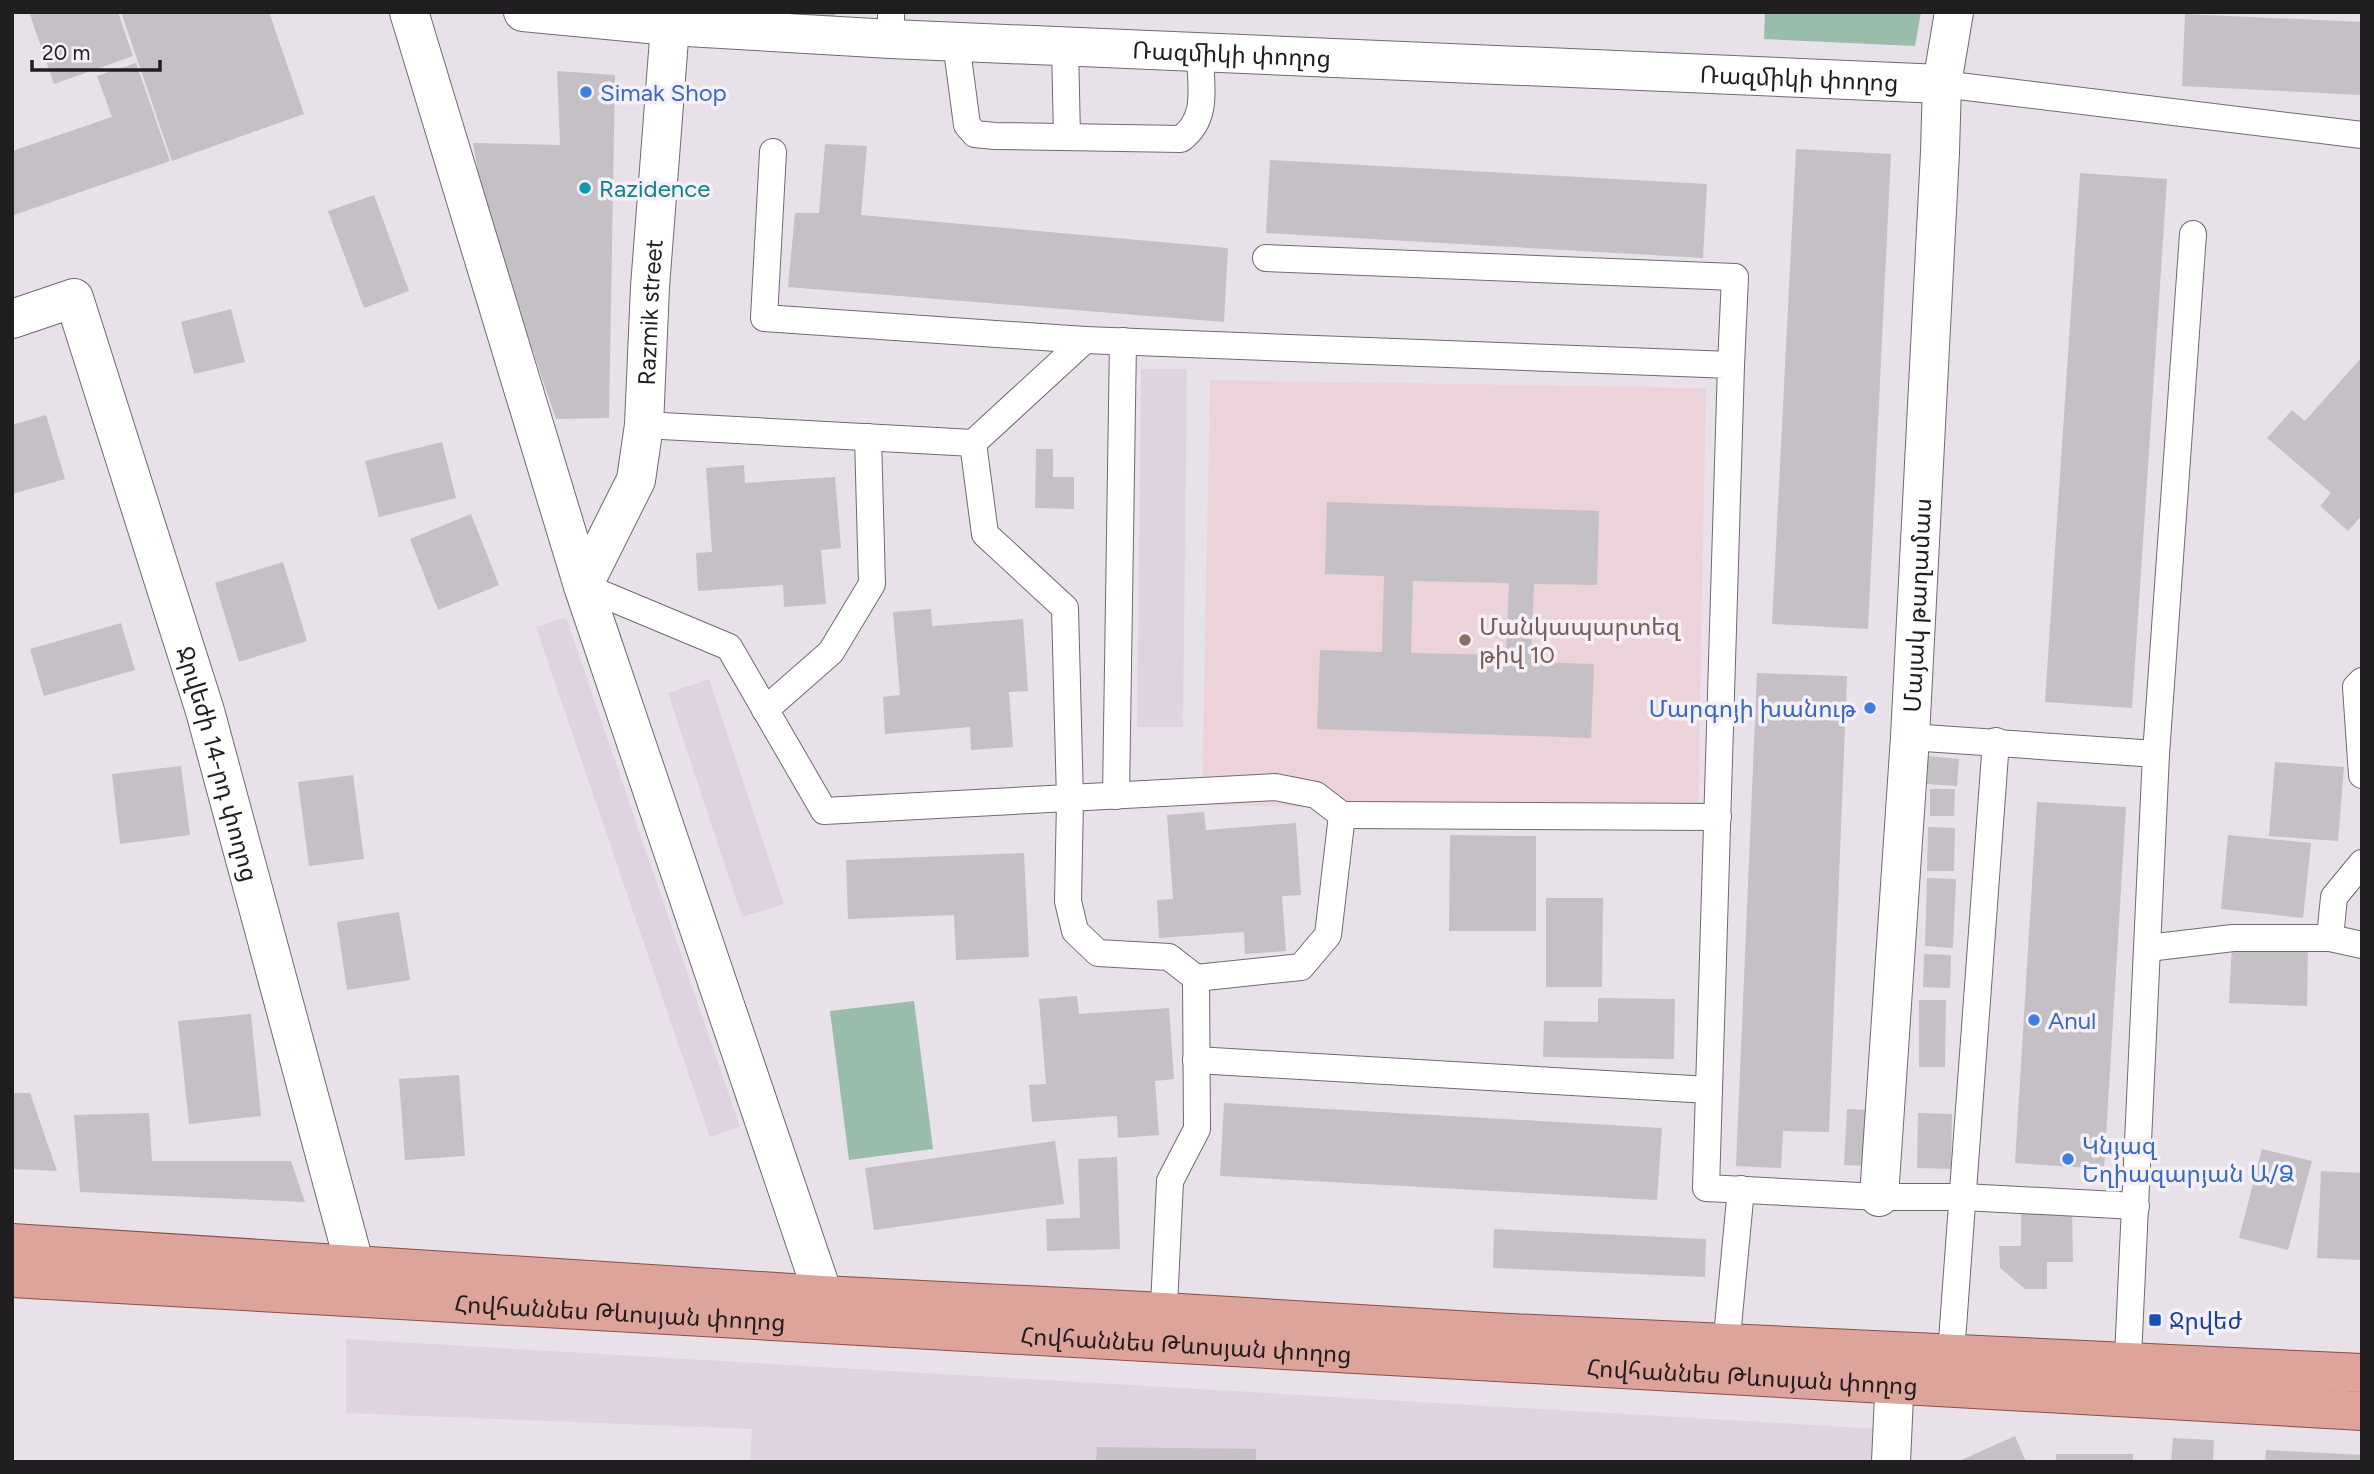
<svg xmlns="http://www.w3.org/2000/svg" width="2374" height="1474" viewBox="0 0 2374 1474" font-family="Figtree,'Noto Sans Armenian',sans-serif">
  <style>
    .built { fill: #dfd3e1 }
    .education { fill: #ecd3da }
    .green { fill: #9abdab }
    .building { fill: #c5bfc6; fill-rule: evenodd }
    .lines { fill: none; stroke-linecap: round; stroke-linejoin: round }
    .service-casing { stroke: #706a71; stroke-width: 28 }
    .minor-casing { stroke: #706a71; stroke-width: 40 }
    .tertiary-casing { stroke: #706a71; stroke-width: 40 }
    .primary-casing { stroke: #8c4e45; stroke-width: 40 }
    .service { stroke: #fff; stroke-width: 26 }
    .minor { stroke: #fff; stroke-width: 38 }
    .tertiary { stroke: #fff; stroke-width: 38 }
    .primary { stroke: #dda49b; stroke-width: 38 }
    .shop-dot { fill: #3f7fe0; stroke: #f6eff7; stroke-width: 2.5 }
    .culture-dot { fill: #0f9aa8; stroke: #f6eff7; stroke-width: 2.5 }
    .education-dot { fill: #8d6e63; stroke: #f6eff7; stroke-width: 2.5 }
    .transit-dot { fill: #1a4fb4; stroke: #f6eff7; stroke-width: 2.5 }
    .labels { text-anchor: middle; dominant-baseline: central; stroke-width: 7; stroke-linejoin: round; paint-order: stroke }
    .street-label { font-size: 24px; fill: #201e20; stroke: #f6eff7 }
    .shop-label { font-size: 24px; fill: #366cbe; stroke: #f6eff7; text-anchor: start }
    .culture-label { font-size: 24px; fill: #0d838f; stroke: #f6eff7; text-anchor: start }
    .education-label { font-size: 24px; fill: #785e54; stroke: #f6eff7; text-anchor: start }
    .transit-label { font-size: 24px; fill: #164399; stroke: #f6eff7; text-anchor: start }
  </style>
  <rect width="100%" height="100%" fill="#e8e1e9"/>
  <g class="built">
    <path d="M1141 369H1187L1183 727H1137Z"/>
    <path d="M566 617 740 1127 710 1137 536 627Z"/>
    <path d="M709 679 784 904 742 917 668 693Z"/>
    <path d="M346 1339 1882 1429 1881 1462H750L752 1429 346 1413Z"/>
  </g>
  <path class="education" d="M1210 380 1706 388 1698 814 1202 805Z"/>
  <g class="green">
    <path d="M1765 12H1921L1915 46 1764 39Z"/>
    <path d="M914 1001 933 1149 849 1160 830 1011Z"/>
  </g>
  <g class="building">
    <path d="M29 12H118L133 56 54 84Z"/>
    <path d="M121 12H269L304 114 172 161Z"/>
    <path d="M811 12H835V18L810 16Z"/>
    <path d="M2185 14 2362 22V95L2182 86Z"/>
    <path d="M136 63 170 161 14 215 12 209V151L112 117 97 76Z"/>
    <path d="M557 71 615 75 609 418 556 419 484 207 473 143 560 145Z"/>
    <path d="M825 144 867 146 861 215 1228 248 1224 322 788 287 795 213H819Z"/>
    <path d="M1796 149 1891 154 1868 629 1772 624Z"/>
    <path d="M1270 160 1707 184 1703 258 1266 233Z"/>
    <path d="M2080 173 2167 179 2132 708 2045 702Z"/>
    <path d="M374 195 409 291 364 308 328 211Z"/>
    <path d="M231 309 245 362 194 374 181 322Z"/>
    <path d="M2362 357V515L2348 531 2320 506 2331 493 2267 438 2292 410 2305 421Z"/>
    <path d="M46 415 65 479 12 494V425Z"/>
    <path d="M442 442 456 498 379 517 365 461Z"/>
    <path d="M1036 449H1053V477H1074V509L1035 508Z"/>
    <path d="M744 465 745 483 835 477 841 548 821 550 826 604 784 607 783 585 698 591 696 553 712 552 706 468Z"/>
    <path d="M1327 502 1599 511 1597 585 1534 584 1531 662 1594 664 1591 738 1317 729 1320 650 1382 652 1384 576 1325 574ZM1413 581 1509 583 1506 655 1411 653Z"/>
    <path d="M471 514 499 585 438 610 410 539Z"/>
    <path d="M283 562 307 641 239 662 215 583Z"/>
    <path d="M931 609 932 626 1023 619 1028 691 1009 692 1013 747 971 750 970 727 885 734 883 697 900 695 893 612Z"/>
    <path d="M121 623 135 670 44 696 30 649Z"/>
    <path d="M1757 673 1847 676 1829 1132 1783 1131 1781 1168 1736 1166Z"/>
    <path d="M1928 756 1959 759 1957 786 1927 784Z"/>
    <path d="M2275 762 2344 767 2338 841 2269 836Z"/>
    <path d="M181 766 190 835 120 844 112 774Z"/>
    <path d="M353 775 364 859 309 866 298 782Z"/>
    <path d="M1930 789H1955L1954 816H1930Z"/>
    <path d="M2037 802 2126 807 2104 1169 2015 1163Z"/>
    <path d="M1204 812 1206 830 1296 823 1301 895 1282 896 1286 951 1245 954 1244 932 1159 938 1157 900 1173 899 1167 815Z"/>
    <path d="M1928 827 1955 828 1954 871H1927Z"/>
    <path d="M1450 835 1536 836V931H1449Z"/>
    <path d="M2228 835 2311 843 2303 918 2221 909Z"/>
    <path d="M1024 853 1029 957 956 960 954 915 848 919 846 860Z"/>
    <path d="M1927 878 1956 879 1953 948 1925 946Z"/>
    <path d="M1546 898H1603L1602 987H1546Z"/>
    <path d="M399 912 410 980 347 990 337 922Z"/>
    <path d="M2232 942 2308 945 2307 1006 2229 1003Z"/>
    <path d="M1924 954 1951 955 1950 988 1923 987Z"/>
    <path d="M1077 996 1079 1014 1169 1008 1174 1079 1155 1081 1159 1135 1118 1138 1117 1116 1032 1122 1029 1085 1046 1084 1039 999Z"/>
    <path d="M1598 998 1675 999 1674 1059 1543 1057 1544 1021 1598 1022Z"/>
    <path d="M1919 1000H1946L1945 1067H1919Z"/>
    <path d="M251 1014 261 1116 189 1124 178 1021Z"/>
    <path d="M459 1075 465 1156 405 1160 399 1079Z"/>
    <path d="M12 1093H30L57 1171 12 1169Z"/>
    <path d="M1224 1103 1662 1128 1657 1200 1220 1176Z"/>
    <path d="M1847 1109 1871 1110 1867 1166 1844 1165Z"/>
    <path d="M149 1113 152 1161H291L305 1202 80 1192 74 1115Z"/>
    <path d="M1918 1113 1952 1114 1951 1169 1917 1168Z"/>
    <path d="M1055 1141 1064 1204 874 1230 865 1168Z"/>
    <path d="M2262 1149 2312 1161 2288 1250 2239 1238Z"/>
    <path d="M1117 1157 1120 1249 1047 1251 1046 1219 1080 1218 1078 1159Z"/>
    <path d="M2321 1171 2362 1173V1260L2317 1258Z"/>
    <path d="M2021 1209H2072L2073 1262H2047V1289H2025L2000 1268 1999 1246H2021Z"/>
    <path d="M1494 1229 1706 1239 1705 1277 1493 1268Z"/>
    <path d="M2015 1436 2026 1462H1957Z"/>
    <path d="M2173 1438 2214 1440 2213 1462H2171Z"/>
    <path d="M1097 1447 1256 1449V1462H1096Z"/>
    <path d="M2266 1450 2362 1455V1462H2265Z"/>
    <rect x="2056" y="1454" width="77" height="8"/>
  </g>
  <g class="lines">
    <defs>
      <g id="service">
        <path d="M891 12V39"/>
        <path d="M956 42 967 125 975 134 995 136 1181 139C1210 117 1200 85 1200 52"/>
        <path d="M1065 46 1067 137"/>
        <path d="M1942 84 2362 135"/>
        <path d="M773 152 764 318 1085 340"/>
        <path d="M1266 258 1735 277 1731 365"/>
        <path d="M644 425 973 443 1085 340 1731 365 1706 1188 1879 1197H1963L2136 1206"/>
        <path d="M973 443 985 534 1065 608 1070 800 1068 901 1075 931 1098 953 1169 957 1196 978"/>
        <path d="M583 586 729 647 824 811 1275 787 1316 795 1342 815 1328 935 1301 967 1196 978 1197 1129 1170 1181 1163 1327"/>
        <path d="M2362 681 2356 687 2362 775"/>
        <path d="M765 710 831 652 872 584 868 437"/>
        <path d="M1910 737 2156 754 2127 1379"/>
        <path d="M2156 754 2193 234"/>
        <path d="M1116 796 1123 341"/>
        <path d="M1342 815 1718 817"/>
        <path d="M2362 863 2334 897 2330 938 2362 945"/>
        <path d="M2148 948 2233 938H2330"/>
        <path d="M1196 1060 1709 1090"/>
        <path d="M1725 1358 1741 1189"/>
        <path d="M1950 1368 1996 741"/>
      </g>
      <g id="minor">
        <path id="s1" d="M523 12 670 26 891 39 1942 84"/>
        <path id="s2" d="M12 319 74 298 205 711 363 1296"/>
        <path id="s3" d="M583 586 636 480 644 425 650 287 670 26"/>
        <path id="s4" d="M1879 1197 1910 737 1940 152 1942 84 1954 12"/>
        <path d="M1891 1462 1896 1352"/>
      </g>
      <path id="tertiary" d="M409 12 583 586 833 1324"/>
      <g id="primary">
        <path d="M12 1243 822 1295 1164 1312 1490 1332 2362 1373"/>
        <path id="s5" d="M12 1278 2362 1411"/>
      </g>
    </defs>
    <use href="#service" class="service-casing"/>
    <use href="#minor" class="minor-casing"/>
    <use href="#tertiary" class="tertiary-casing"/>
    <use href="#primary" class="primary-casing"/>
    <use href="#service" class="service"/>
    <use href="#minor" class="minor"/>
    <use href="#tertiary" class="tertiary"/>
    <use href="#primary" class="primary"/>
  </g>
  <g class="shop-dot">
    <circle cx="586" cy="92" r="7"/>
    <circle cx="1870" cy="708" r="7"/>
    <circle cx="2034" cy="1020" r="7"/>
    <circle cx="2068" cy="1159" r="7"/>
  </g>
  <circle class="culture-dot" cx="585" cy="188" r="7"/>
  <circle class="education-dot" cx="1465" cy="640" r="7"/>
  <rect class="transit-dot" x="2148" y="1313" width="14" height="14" rx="3.5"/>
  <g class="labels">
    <g class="street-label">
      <text stroke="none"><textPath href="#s1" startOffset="710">Ռազմիկի փողոց</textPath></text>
      <text stroke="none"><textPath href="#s1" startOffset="1278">Ռազմիկի փողոց</textPath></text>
      <text stroke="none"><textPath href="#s3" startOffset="287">Razmik street</textPath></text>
      <text stroke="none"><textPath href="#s4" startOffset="593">Մայակ թաղամաս</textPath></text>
      <text stroke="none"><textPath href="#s2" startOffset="553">Ջրվեժի 14-րդ փողոց</textPath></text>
      <text stroke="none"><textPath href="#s5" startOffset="609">Հովհաննես Թևոսյան փողոց</textPath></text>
      <text stroke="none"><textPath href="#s5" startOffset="1176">Հովհաննես Թևոսյան փողոց</textPath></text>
      <text stroke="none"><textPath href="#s5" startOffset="1743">Հովհաննես Թևոսյան փողոց</textPath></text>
    </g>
    <g class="shop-label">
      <text x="600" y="92">Simak Shop</text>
      <text x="1856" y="708" text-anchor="end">Մարգոյի խանութ</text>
      <text x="2048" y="1020">Anul</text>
      <text x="2082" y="1145">Կնյազ<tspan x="2082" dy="28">Եղիազարյան Ա/Ձ</tspan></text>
    </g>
    <g class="culture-label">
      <text x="599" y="188">Razidence</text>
    </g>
    <g class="education-label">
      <text x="1479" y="626">Մանկապարտեզ<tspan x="1479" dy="28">թիվ 10</tspan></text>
    </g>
    <g class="transit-label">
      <text x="2169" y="1320">Ջրվեժ</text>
    </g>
  </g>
  <rect width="2374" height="1474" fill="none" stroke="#201e20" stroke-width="28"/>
  <path d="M32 60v10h128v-10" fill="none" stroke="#201e20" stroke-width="3.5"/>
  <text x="42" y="60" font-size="21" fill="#201e20" stroke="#f6eff7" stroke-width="5" paint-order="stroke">20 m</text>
</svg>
